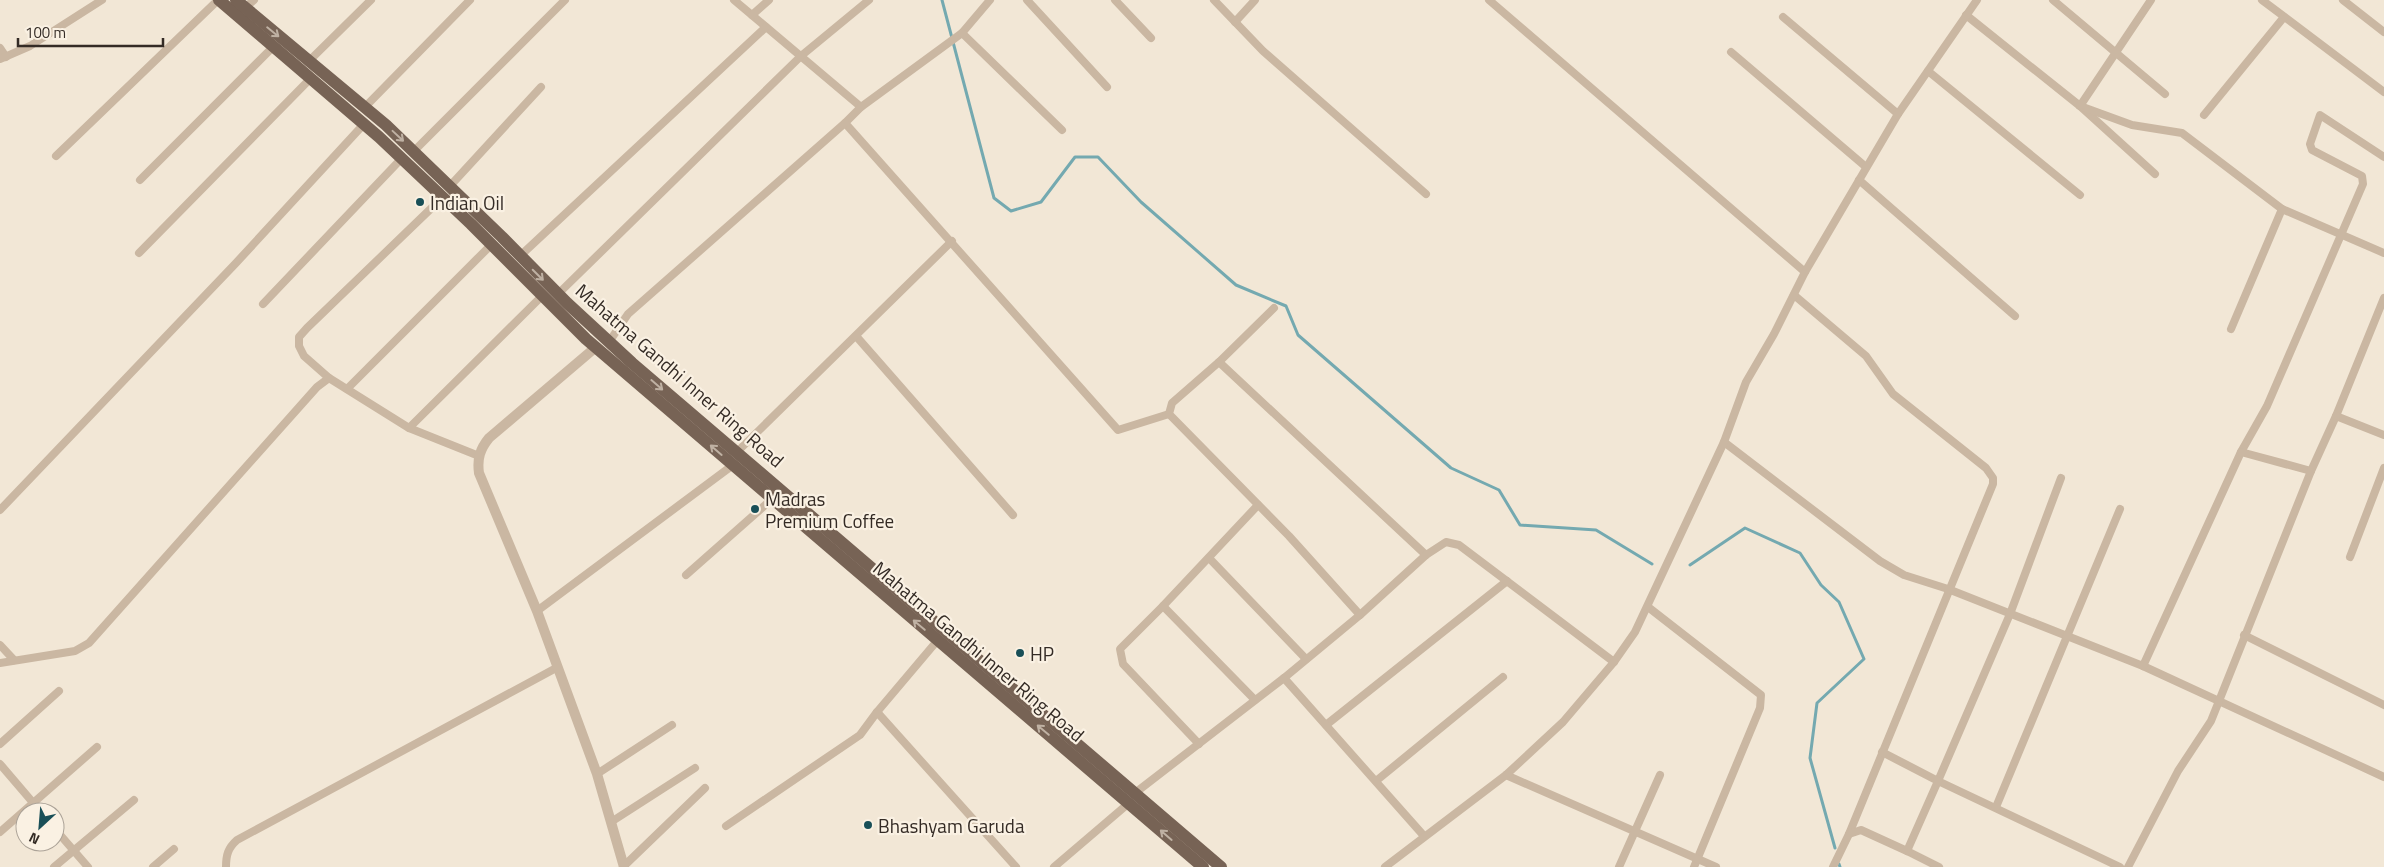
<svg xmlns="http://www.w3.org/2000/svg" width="2384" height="867" viewBox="0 0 2384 867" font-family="'Titillium Web',sans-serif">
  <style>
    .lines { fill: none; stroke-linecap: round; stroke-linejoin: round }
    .stream { stroke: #74a9b0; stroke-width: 3 }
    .minor { stroke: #cab7a2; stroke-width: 8 }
    .tertiary { stroke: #cab7a2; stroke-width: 10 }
    .primary { stroke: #776355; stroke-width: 12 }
    .oneway { stroke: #bfb1a3 }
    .poi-dot { fill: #194f57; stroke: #faf1e3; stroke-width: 2 }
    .labels { text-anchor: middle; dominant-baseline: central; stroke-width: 4.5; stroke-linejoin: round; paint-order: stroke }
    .poi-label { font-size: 19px; fill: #342b25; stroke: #faf1e3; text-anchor: start }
    .street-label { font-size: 19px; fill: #342b25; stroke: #faf1e3 }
  </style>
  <rect width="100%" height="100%" fill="#f2e7d6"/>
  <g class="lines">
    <g class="stream">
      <path d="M942 0 994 198 1011 211 1041 202 1075 157H1098L1141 202 1236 285 1286 306 1298 335 1451 468 1499 490 1520 525 1596 530 1652 564"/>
      <path d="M1690 565 1745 528 1800 553 1821 585 1839 602 1864 659 1817 703 1810 758 1835 848"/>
      <path d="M1839 864 1840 867"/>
    </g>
    <g class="minor">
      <path d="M734 0 861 107"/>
      <path d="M990 0 962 33 861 107 845 123 1118 430 1169 414"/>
      <path d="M1027 0 1107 87"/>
      <path d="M1115 0 1151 38"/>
      <path d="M1214 0 1263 51 1426 194"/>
      <path d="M1489 0 1805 272"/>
      <path d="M2053 0 2165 94"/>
      <path d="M2262 0 2384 92"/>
      <path d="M2343 0 2384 32"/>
      <path d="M246 7 254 0"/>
      <path d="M752 15 769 0"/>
      <path d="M1966 15 2080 106 2155 174"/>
      <path d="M1783 17 1898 114"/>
      <path d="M1235 22 1255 0"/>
      <path d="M962 33 1062 130"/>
      <path d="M0 48 6 57"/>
      <path d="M1731 52 1866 167"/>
      <path d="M0 59 30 46 102 0"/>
      <path d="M309 61 371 0"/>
      <path d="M1928 71 2080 195"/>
      <path d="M2080 106 2132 125 2182 133 2282 209 2384 253"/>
      <path d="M2080 106 2151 0"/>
      <path d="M365 107 470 0"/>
      <path d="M2204 115 2284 17"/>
      <path d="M414 151 565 0"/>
      <path d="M56 156 218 0"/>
      <path d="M140 180 274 46"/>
      <path d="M1859 180 2015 316"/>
      <path d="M450 186 541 87"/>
      <path d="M443 197 307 328 299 337V346L304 356 329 378 409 428 479 456"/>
      <path d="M139 253 311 78"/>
      <path d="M520 256 766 27"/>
      <path d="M558 294 801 56 869 0"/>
      <path d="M1794 295 1866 356 1893 394 1986 468 1993 478V484L1849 834"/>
      <path d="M2384 298 2336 416 2384 435"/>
      <path d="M263 304 402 158"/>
      <path d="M1274 308 1219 362 1172 403 1169 414 1289 536 1360 615"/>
      <path d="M2231 329 2282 209"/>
      <path d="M856 336 1013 515"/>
      <path d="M609 342 628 314 845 123"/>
      <path d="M1219 362 1426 555"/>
      <path d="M347 389 491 245"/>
      <path d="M409 428 542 296"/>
      <path d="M1724 442 1880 561 1904 575 1948 589 2143 666 2384 777"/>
      <path d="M738 451 952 241"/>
      <path d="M2241 452 2267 406 2363 184 2362 176 2312 150 2310 144 2320 115 2384 157"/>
      <path d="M2061 478 2010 614 1938 781 2120 867"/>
      <path d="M0 510 236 263 364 124"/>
      <path d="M2350 557 2384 468"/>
      <path d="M1209 558 1306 659"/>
      <path d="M686 575 772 499"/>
      <path d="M1163 606 1258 505"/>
      <path d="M1648 607 1761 695 1760 708 1694 867"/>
      <path d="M537 611 733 465"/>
      <path d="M2244 635 2384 705"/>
      <path d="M0 645 14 660"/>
      <path d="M0 663 75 651 89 643 317 387 329 378"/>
      <path d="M2143 666 2241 452 2311 471"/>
      <path d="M877 712 1016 867"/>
      <path d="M1326 725 1507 581"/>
      <path d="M0 744 59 691"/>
      <path d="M1199 744 1123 664 1120 649 1163 606 1255 700"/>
      <path d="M0 764 41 812"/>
      <path d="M597 774 672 725"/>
      <path d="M1506 775 1716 867"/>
      <path d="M1376 781 1503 677"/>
      <path d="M1135 793 1284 678"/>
      <path d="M1996 807 2120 509"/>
      <path d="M611 822 695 768"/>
      <path d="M726 826 860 735 877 712 937 641"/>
      <path d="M55 829 88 867"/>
      <path d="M0 832 97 747"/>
      <path d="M1424 836 1284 678 1360 615 1426 555 1446 542 1459 545 1614 662"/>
      <path d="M1907 851 1939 867"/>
      <path d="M54 867 134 800"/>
      <path d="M153 867 174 849"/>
      <path d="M226 867C226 855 228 848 237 840L558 667"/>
      <path d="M623 867 705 788"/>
      <path d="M1054 867 1129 803"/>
      <path d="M1385 867 1506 775 1563 722 1614 662 1635 632 1724 442 1746 382 1774 334 1805 272 1898 114 1977 0"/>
      <path d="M1619 867 1660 775"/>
      <path d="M1833 867 1849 834 1861 830 1907 851 1938 781 1882 752"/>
      <path d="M2128 867 2178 771 2211 721 2311 471 2336 416"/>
    </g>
    <path class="tertiary" d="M596 347 489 438C480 449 477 459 479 473L537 611 597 774 624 867"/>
    <g class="primary">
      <path d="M219 0 379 137 471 224 586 339 1203 867"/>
      <path d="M236 0 386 125 502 237 567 303 632 363 1221 867"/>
    </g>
  </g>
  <defs><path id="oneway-shaft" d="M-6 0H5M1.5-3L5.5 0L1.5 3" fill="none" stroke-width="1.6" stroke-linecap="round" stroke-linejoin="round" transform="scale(1.25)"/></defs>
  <g class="oneway">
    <use href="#oneway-shaft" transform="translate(273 32) rotate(39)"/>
    <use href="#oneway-shaft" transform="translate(398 136) rotate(43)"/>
    <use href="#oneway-shaft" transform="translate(538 275) rotate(45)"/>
    <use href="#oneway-shaft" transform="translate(657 385) rotate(41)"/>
    <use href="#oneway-shaft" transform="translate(716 450) rotate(-139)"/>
    <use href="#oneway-shaft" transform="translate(919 625) rotate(-140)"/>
    <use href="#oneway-shaft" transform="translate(1043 730) rotate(-140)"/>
    <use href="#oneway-shaft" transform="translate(1166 835) rotate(-139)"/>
  </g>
  <g class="poi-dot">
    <circle cx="420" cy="202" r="5"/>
    <circle cx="755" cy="509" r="5"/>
    <circle cx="1020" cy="653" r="5"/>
    <circle cx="868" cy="825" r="5"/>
  </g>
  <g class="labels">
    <g class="poi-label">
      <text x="430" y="202">Indian Oil</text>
      <text x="765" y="498">Madras<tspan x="765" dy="22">Premium Coffee</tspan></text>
      <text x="1030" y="653">HP</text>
      <text x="878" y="825">Bhashyam Garuda</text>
    </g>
    <g class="street-label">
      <text transform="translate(680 375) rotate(41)">Mahatma Gandhi Inner Ring Road</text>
      <text transform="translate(979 651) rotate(40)">Mahatma Gandhi Inner Ring Road</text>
    </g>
  </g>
  <g transform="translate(40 827) rotate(206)"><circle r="24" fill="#faf1e3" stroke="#aba297"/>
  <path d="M0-4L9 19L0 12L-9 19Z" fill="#194f57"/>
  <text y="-8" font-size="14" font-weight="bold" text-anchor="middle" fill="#342b25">N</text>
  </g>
  <path d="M18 38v8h145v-8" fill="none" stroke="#342b25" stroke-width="2.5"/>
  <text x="25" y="38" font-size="15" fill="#342b25" stroke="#faf1e3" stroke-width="4" paint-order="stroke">100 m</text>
</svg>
